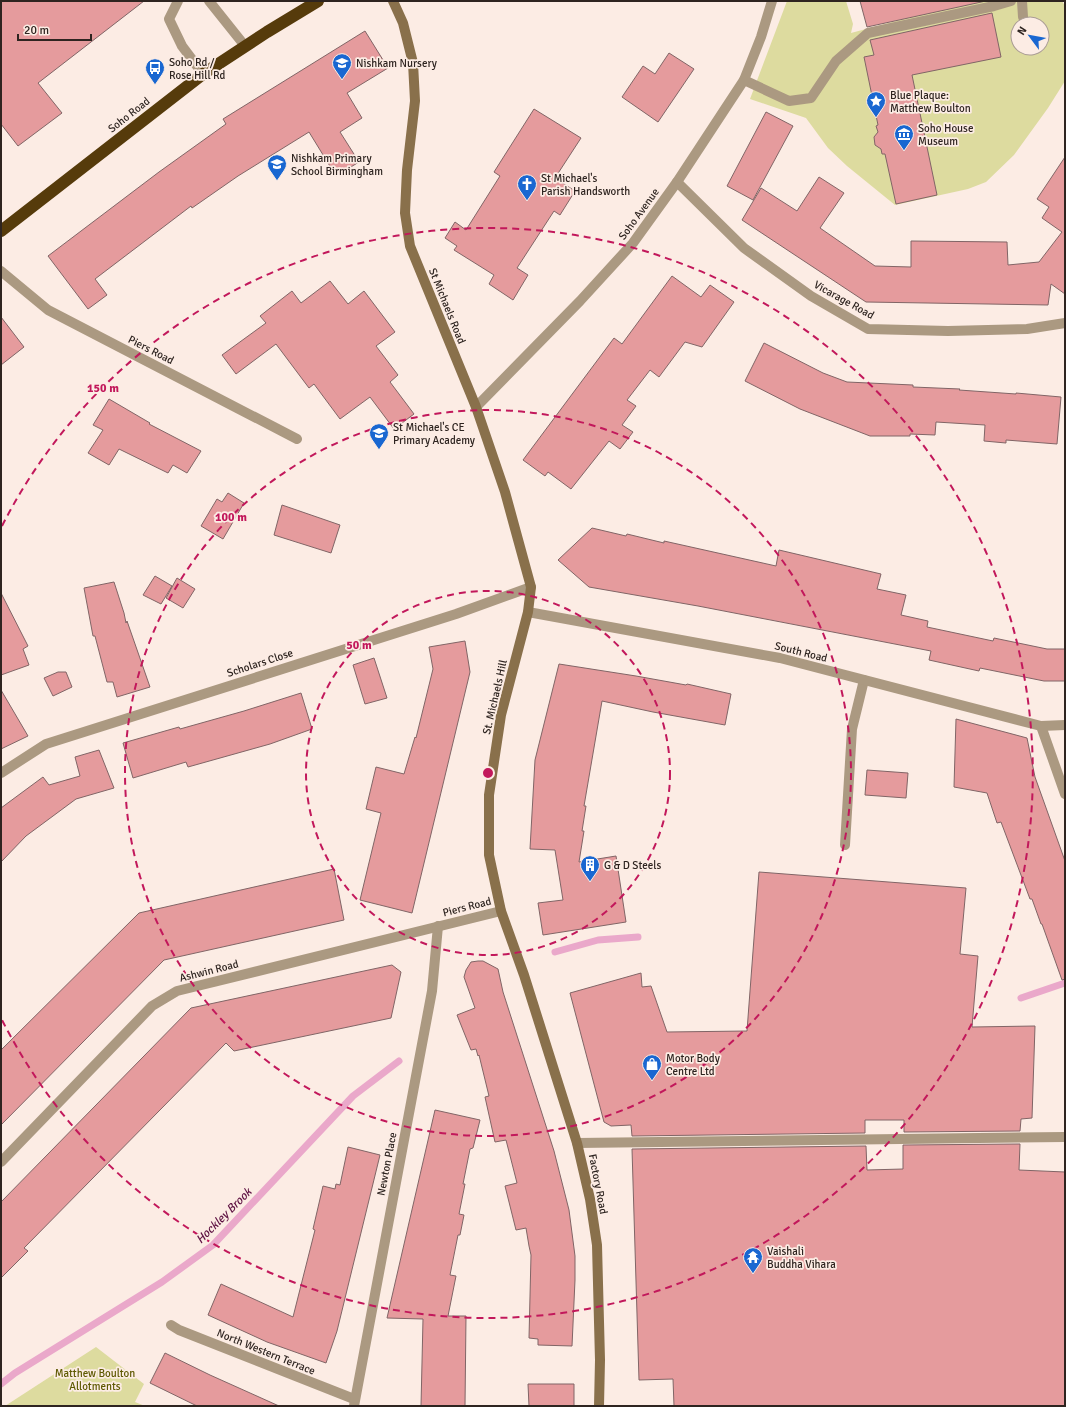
<svg xmlns="http://www.w3.org/2000/svg" width="1066" height="1407" viewBox="0 0 1066 1407" font-family="Signika,sans-serif">
  <style>
    .green { fill: #dddb9f; fill-rule: evenodd }
    .lines { fill: none; stroke-linecap: round; stroke-linejoin: round }
    .stream { stroke: #eaa8ca; stroke-width: 7 }
    .building { fill: #e59b9d; stroke: #816566 }
    .lane { stroke: #ab9981; stroke-width: 10 }
    .street { stroke: #ab9981; stroke-width: 10 }
    .secondary { stroke: #89704b; stroke-width: 10 }
    .highway { stroke: #563b0b; stroke-width: 12 }
    .ring { fill: none; stroke: #c2185b; stroke-width: 2; stroke-dasharray: 7 5 }
    .labels { text-anchor: middle; dominant-baseline: central; stroke-width: 3.5; stroke-linejoin: round; paint-order: stroke }
    .poi-label { font-size: 11px; fill: #2e2420; stroke: #fcece4; text-anchor: start }
    .street-label { font-size: 11px; fill: #2e2420; stroke: #fcece4 }
    .park-label { font-size: 11px; fill: #5e5902; stroke: #fcece4 }
    .water-label { font-size: 12px; font-style: italic; fill: #5c0f40; stroke: #fcece4 }
    .centre { fill: #c2185b; stroke: #fcece4; stroke-width: 2 }
    .ring-label { font-size: 12px; text-anchor: middle; font-weight: bold; fill: #c2185b; stroke: #fcece4; stroke-width: 3.5; stroke-linejoin: round; paint-order: stroke }
  </style>
  <rect width="100%" height="100%" fill="#fcece4"/>
  <g class="green">
    <path d="M787 1H846L853 24 851 33 970 1H1062L1065 6V81L1048 108 1014 155 986 182 968 189 895 205 847 166 828 148 806 118 750 99ZM1018 24H1042V48H1018Z"/>
    <path d="M96 1347 144 1384 135 1402 145 1406H5Z"/>
  </g>
  <g class="lines">
    <g class="stream">
      <path d="M555 952 598 940 638 937"/>
      <path d="M1021 998 1065 983"/>
      <path d="M1 1384 15 1373 162 1282 213 1245 353 1096 399 1061"/>
    </g>
  </g>
  <g class="building">
    <path d="M1 1H144L38 83 62 113 18 146 1 124Z"/>
    <path d="M860 1H986L867 27Z"/>
    <path d="M992 13 1001 57 912 75 937 195 896 204 885 154H882L881 149 875 145 874 137 878 132 876 126 878 125 864 57 874 55 870 40Z"/>
    <path d="M365 31 388 68 347 93 362 118 340 132 359 162 336 176 309 132 238 176 192 208 191 206 95 279 107 295 88 309 48 256 159 172 226 124 223 119Z"/>
    <path d="M669 53 694 69 658 122 622 97 643 66 655 74Z"/>
    <path d="M534 109 581 138 555 178 575 191 560 215 554 211 517 268 528 275 513 300 489 284 494 275 454 250 457 246 445 238 455 222 466 230 500 176 494 172Z"/>
    <path d="M766 112 793 126 753 200 727 186Z"/>
    <path d="M1065 157V294L1051 284 1048 305 866 302 742 220 761 188 797 211 819 177 844 193 820 228 875 266 911 267V241L1007 242 1008 265 1039 262 1062 232 1042 218 1049 207 1037 199Z"/>
    <path d="M672 276 701 297 710 285 734 302 702 347 685 342 659 377 650 370 627 400 636 406 622 425 633 432 620 449 609 441 571 489 548 472 545 476 523 460 614 338 622 344Z"/>
    <path d="M330 281 348 304 364 291 395 332 376 346 398 375 390 382 414 414 394 429 370 397 340 419 314 384 309 388 276 344 236 374 222 355 266 323 260 316 292 291 301 303Z"/>
    <path d="M1 317 24 347 1 365Z"/>
    <path d="M764 343 823 373 847 382 913 385V387L960 389 959 390 1016 394V393L1061 397 1057 444 1006 440V443L984 441 985 425 936 422 935 435 910 434V436H870L800 409 745 381Z"/>
    <path d="M109 399 150 423 149 424 201 451 187 473 173 465 168 473 119 449 109 465 88 453 103 430 93 425Z"/>
    <path d="M228 493 244 503 223 539 201 526 217 499 222 502Z"/>
    <path d="M282 505 340 525 331 553 274 535Z"/>
    <path d="M592 528 626 536 627 534 664 543V541L776 566 779 550 881 574 877 589 906 595 901 615 928 621 927 627 993 641 994 638 1047 649H1065V681H1044L980 668 979 671 929 660 931 651 698 606 589 587 558 560Z"/>
    <path d="M155 576 172 586 161 604 143 595Z"/>
    <path d="M177 578 195 589 183 608 166 598Z"/>
    <path d="M114 582 124 613 126 623 127 621 150 687 117 697 113 682H107L95 636H93L84 588Z"/>
    <path d="M1 593 28 646 23 649 29 665 1 675Z"/>
    <path d="M465 641 470 672 412 913 360 900 381 813 366 809 376 767 404 774 415 737 416 738 433 669 429 647Z"/>
    <path d="M374 658 387 698 365 704 353 665Z"/>
    <path d="M559 664 636 676 686 685 687 684 731 694 725 725 653 712 602 701 584 806H586L582 831H584L579 862 616 856 626 922 543 935 538 903 563 900 555 850 530 849 535 760Z"/>
    <path d="M58 672H66L72 687 53 696 44 678Z"/>
    <path d="M1 690 28 736 1 749Z"/>
    <path d="M301 693 312 729 270 744 188 767 186 762 133 778 123 743 179 727 180 729 244 711Z"/>
    <path d="M956 719 1027 738 1035 777 1065 861V979L1062 980 1042 924H1041L1032 899H1030L1001 822 997 823 987 793 954 787Z"/>
    <path d="M99 750 114 788 76 799 26 836 1 862V808L43 777 49 785 80 776 75 757Z"/>
    <path d="M867 770 908 773 906 798 865 795Z"/>
    <path d="M334 869 344 920 164 960 1 1125V1050L139 913Z"/>
    <path d="M759 872 966 888 960 954 978 956 972 1027 1035 1026 1032 1118 1021 1119 1020 1131 904 1132V1120H865V1133L632 1136 631 1125 611 1126 604 1122 570 993 641 973 642 987 651 986 667 1032 747 1031Z"/>
    <path d="M478 961H483L498 969 503 992 554 1151 569 1210 575 1256V1280L572 1346 538 1345V1339L529 1338 531 1255 529 1246 526 1228 516 1230 505 1186 517 1183 506 1140 495 1142 485 1097 489 1096 479 1055 478 1056 476 1049 471 1050 457 1015 475 1008 464 977 466 970 471 962Z"/>
    <path d="M392 965 401 972 391 1018 234 1051 226 1043 24 1248 28 1251 1 1278V1202L191 1008Z"/>
    <path d="M435 1110 480 1120 473 1148 470 1149 463 1184H465L459 1214 464 1215 460 1235H458L450 1275 456 1276 448 1316H466L465 1406H421L423 1319 387 1318Z"/>
    <path d="M1020 1144 1019 1170 1065 1172V1406H674L673 1379 639 1380 632 1149 866 1146 867 1170 903 1169V1145Z"/>
    <path d="M348 1147 380 1155 337 1331 326 1363 267 1342 208 1315 221 1284 293 1317 315 1230 313 1229 323 1186 335 1189 336 1184 340 1185Z"/>
    <path d="M165 1353 210 1375 279 1406H197L150 1383Z"/>
    <path d="M528 1384H574V1406H529Z"/>
  </g>
  <g class="lines">
    <g class="lane">
      <path d="M178 1 169 19 182 46 203 74"/>
      <path d="M209 1 245 46"/>
      <path d="M1022 1 1023 17"/>
      <path d="M744 80 789 101 811 98 836 61 868 33 994 6 1011 1"/>
      <path d="M845 845 852 729 864 680"/>
      <path d="M577 1143 1065 1137"/>
    </g>
    <g class="street">
      <path d="M677 182 744 248 811 296 868 329 948 331 1027 329 1065 323"/>
      <path d="M1 271 48 310 297 439"/>
      <path d="M476 407 580 301 633 243 677 182 744 80 761 37 772 1"/>
      <path d="M528 612 780 658 1041 726 1065 725"/>
      <path d="M1041 726 1065 794"/>
      <path d="M1 773 46 744 456 614 531 587"/>
      <path d="M1 1162 152 1006 177 991 501 911"/>
      <path d="M171 1325 179 1330 354 1399"/>
      <path d="M354 1406 432 991 438 926"/>
    </g>
    <path class="secondary" d="M393 1 403 23 413 63 415 101 407 170 405 213 410 246 476 407 505 492 531 587 528 612 501 715 489 795V855L501 911 524 975 577 1143 590 1199 597 1245 600 1360 599 1406"/>
    <path class="highway" d="M1 231 203 74 267 32 318 1"/>
  </g>
  <g class="ring">
    <circle cx="488" cy="773" r="182"/>
    <circle cx="488" cy="773" r="363"/>
    <path d="M2 526A545 545 0 1 1 2 1020"/>
  </g>
  <defs>
    <symbol id="school-pin" viewBox="-11 -11 22 30"><path d="M0 17L-7.5 6A9.5 9.5 0 1 1 7.5 6Z" fill="#1967d1" stroke="#fcece4"/><path d="M0-5L7-2L0 1L-7-2ZM-4 1L0 2.5L4 1V4Q0 6-4 4Z" fill="#fff"/></symbol>
    <symbol id="bus-pin" viewBox="-11 -11 22 30"><path d="M0 17L-7.5 6A9.5 9.5 0 1 1 7.5 6Z" fill="#1967d1" stroke="#fcece4"/><path d="M-5-6H5V4H4V6H2V4H-2V6H-4V4H-5ZM-3.5-4V0h7V-4ZM-3.5 1.2v1.5H-2V1.2ZM2 1.2v1.5H3.5V1.2Z" fill="#fff"/></symbol>
    <symbol id="sight-pin" viewBox="-11 -11 22 30"><path d="M0 17L-7.5 6A9.5 9.5 0 1 1 7.5 6Z" fill="#1967d1" stroke="#fcece4"/><path d="M0-6L1.8-2.2L6-1.7L2.9 1.2L3.7 5.4L0 3.3L-3.7 5.4L-2.9 1.2L-6-1.7L-1.8-2.2Z" fill="#fff"/></symbol>
    <symbol id="museum-pin" viewBox="-11 -11 22 30"><path d="M0 17L-7.5 6A9.5 9.5 0 1 1 7.5 6Z" fill="#1967d1" stroke="#fcece4"/><path d="M0-6L6-3V-2H-6V-3ZM-5-1h2V3h-2ZM-1-1h2V3h-2ZM3-1h2V3H3ZM-6 4H6V6H-6Z" fill="#fff"/></symbol>
    <symbol id="church-pin" viewBox="-11 -11 22 30"><path d="M0 17L-7.5 6A9.5 9.5 0 1 1 7.5 6Z" fill="#1967d1" stroke="#fcece4"/><path d="M-1.2-6h2.4v3.5h3.3v2.4h-3.3V6h-2.4V-.1h-3.3v-2.4h3.3Z" fill="#fff"/></symbol>
    <symbol id="building-pin" viewBox="-11 -11 22 30"><path d="M0 17L-7.5 6A9.5 9.5 0 1 1 7.5 6Z" fill="#1967d1" stroke="#fcece4"/><path d="M-4-6H4V6H1V3H-1V6H-4ZM-2.5-4.3h1.7v1.8h-1.7ZM.8-4.3h1.7v1.8H.8ZM-2.5-1h1.7V.8h-1.7ZM.8-1h1.7V.8H.8Z" fill="#fff"/></symbol>
    <symbol id="shop-pin" viewBox="-11 -11 22 30"><path d="M0 17L-7.5 6A9.5 9.5 0 1 1 7.5 6Z" fill="#1967d1" stroke="#fcece4"/><path d="M-5-2.5h2.3a2.7 3.5 0 0 1 5.4 0H5L5.5 6h-11ZM-1.5-2.5h3a1.5 2.3 0 0 0-3 0Z" fill="#fff"/></symbol>
    <symbol id="temple-pin" viewBox="-11 -11 22 30"><path d="M0 17L-7.5 6A9.5 9.5 0 1 1 7.5 6Z" fill="#1967d1" stroke="#fcece4"/><path d="M0-6L5-2H3V0L6.5 2.5H4V6H1.5V3h-3V6H-4V2.5H-6.5L-3 0V-2H-5Z" fill="#fff"/></symbol>
  </defs>
  <g fill-rule="evenodd">
    <use href="#school-pin" x="331" y="52" width="22" height="30"/>
    <use href="#bus-pin" x="144" y="57" width="22" height="30"/>
    <use href="#sight-pin" x="865" y="90" width="22" height="30"/>
    <use href="#museum-pin" x="893" y="123" width="22" height="30"/>
    <use href="#school-pin" x="266" y="153" width="22" height="30"/>
    <use href="#church-pin" x="516" y="173" width="22" height="30"/>
    <use href="#school-pin" x="368" y="422" width="22" height="30"/>
    <use href="#building-pin" x="579" y="854" width="22" height="30"/>
    <use href="#shop-pin" x="641" y="1053" width="22" height="30"/>
    <use href="#temple-pin" x="742" y="1246" width="22" height="30"/>
  </g>
  <g class="labels">
    <g class="poi-label">
      <text x="169" y="62">Soho Rd /<tspan x="169" dy="13">Rose Hill Rd</tspan></text>
      <text x="356" y="63">Nishkam Nursery</text>
      <text x="890" y="95">Blue Plaque:<tspan x="890" dy="13">Matthew Boulton</tspan></text>
      <text x="918" y="128">Soho House<tspan x="918" dy="13">Museum</tspan></text>
      <text x="291" y="158">Nishkam Primary<tspan x="291" dy="13">School Birmingham</tspan></text>
      <text x="541" y="178">St Michael's<tspan x="541" dy="13">Parish Handsworth</tspan></text>
      <text x="393" y="427">St Michael's CE<tspan x="393" dy="13">Primary Academy</tspan></text>
      <text x="604" y="865">G &amp; D Steels</text>
      <text x="666" y="1058">Motor Body<tspan x="666" dy="13">Centre Ltd</tspan></text>
      <text x="767" y="1251">Vaishali<tspan x="767" dy="13">Buddha Vihara</tspan></text>
    </g>
    <g class="street-label">
      <text transform="translate(129 115) rotate(-38)">Soho Road</text>
      <text transform="translate(639 214) rotate(-54)">Soho Avenue</text>
      <text transform="translate(844 300) rotate(29)">Vicarage Road</text>
      <text transform="translate(447 306) rotate(68)">St Michaels Road</text>
      <text transform="translate(151 350) rotate(27)">Piers Road</text>
      <text transform="translate(801 652) rotate(14)">South Road</text>
      <text transform="translate(260 663) rotate(-18)">Scholars Close</text>
      <text transform="translate(495 697) rotate(-77)">St. Michaels Hill</text>
      <text transform="translate(467 907) rotate(-14)">Piers Road</text>
      <text transform="translate(209 971) rotate(-14)">Ashwin Road</text>
      <text transform="translate(387 1164) rotate(-79)">Newton Place</text>
      <text transform="translate(598 1184) rotate(79)">Factory Road</text>
      <text transform="translate(266 1352) rotate(22)">North Western Terrace</text>
    </g>
    <g class="park-label">
      <text x="95" y="1373">Matthew Boulton<tspan x="95" dy="13">Allotments</tspan></text>
    </g>
    <g class="water-label">
      <text transform="translate(224 1216) rotate(-45)">Hockley Brook</text>
    </g>
  </g>
  <circle cx="488" cy="773" r="6" class="centre"/>
  <g class="ring-label">
    <text x="103" y="392">150 m</text>
    <text x="231" y="521">100 m</text>
    <text x="359" y="649">50 m</text>
  </g>
  <rect width="1066" height="1407" fill="none" stroke="#2e2420" stroke-width="4"/>
  <g transform="translate(1030 36) rotate(302)"><circle r="19" fill="#fcece4" stroke="#aa9c96"/>
  <path d="M0-3L7 15L0 10L-7 15Z" fill="#1967d1"/>
  <text y="-6" font-size="11" font-weight="bold" text-anchor="middle" fill="#2e2420">N</text>
  </g>
  <path d="M18 34v6h73v-6" fill="none" stroke="#2e2420" stroke-width="2"/>
  <text x="24" y="34" font-size="12" fill="#2e2420" stroke="#fcece4" stroke-width="3" paint-order="stroke">20 m</text>
</svg>
